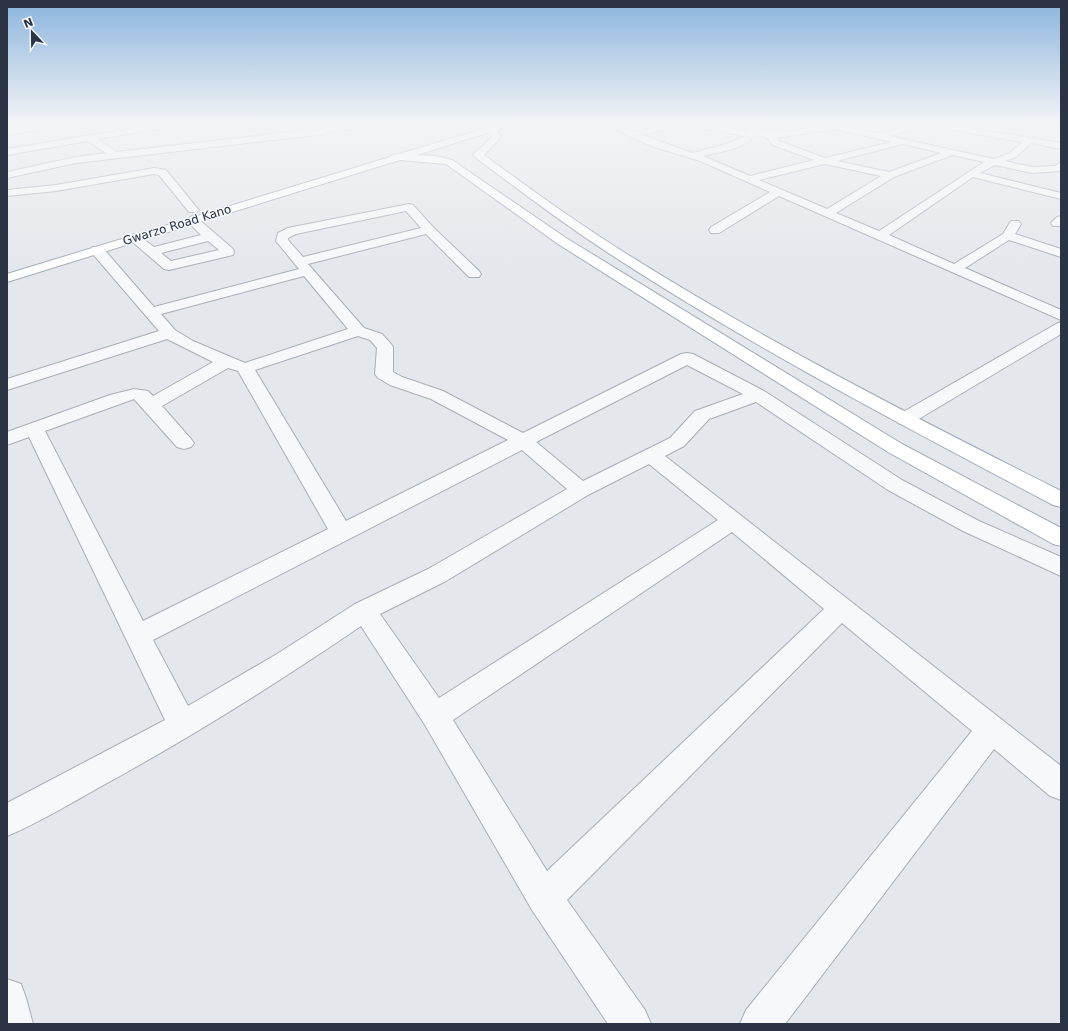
<svg xmlns="http://www.w3.org/2000/svg" width="1068" height="1031" viewBox="0 0 1068 1031" font-family="'DejaVu Sans',sans-serif">
  <style>
    .lines { fill: none; stroke-linecap: round; stroke-linejoin: round }
    .minor-casing { stroke: #a9aeb7; stroke-width: 2 }
    .major-casing { stroke: #a3abb8; stroke-width: 2 }
    .minor { fill: #f7f8fa; fill-rule: evenodd }
    .major { fill: #fff; fill-rule: evenodd }
    .labels { text-anchor: middle; dominant-baseline: central; stroke-width: 3.5; stroke-linejoin: round; paint-order: stroke }
    .far-street-label { font-size: 12px; fill: #2b3445; stroke: #f4f6f9 }
  </style>
  <rect width="100%" height="100%" fill="#e4e7ec"/>
  <g class="lines">
    <defs>
      <g id="minor">
        <path d="M42 124H60L56 127 7 135V129Z"/>
        <path d="M158 124H175L171 127 98 139 117 152 316 129 349 124H366L362 127 316 135 76 163 7 178V172L76 157 106 153 88 141 7 155V149Z"/>
        <path d="M603 124H614L634 132 667 124H680L679 126 642 135 693 153 729 143 745 136 694 127 690 124H707L748 131 755 124H763L758 131H785L823 126 821 124H844L845 126 878 133 918 124H947L1061 143V149L1031 143 1016 157 1005 161 1032 167 1055 166 1061 162V171L1032 173 995 165 980 173 1061 193V199L973 177 889 235 954 264 1003 234 1011 221H1019L1021 224 1015 234 1061 249V257L1009 240 965 268 1061 310V320L779 196 719 233H711L709 230 711 227 770 192 700 161 651 146ZM930 125 934 127 1022 142 1010 153 994 159 889 136ZM835 129 892 142 825 158 779 141 776 138ZM754 136 767 137V138L773 145 814 160 750 176 703 156C719 152 744 149 754 136ZM903 144 941 153 889 172 837 161ZM952 155 984 162 879 231 836 213 894 177ZM825 164 881 176 827 209 759 180Z"/>
        <path d="M154 168 166 170 197 208 199 210 197 212H189L159 175 154 174 56 191 7 196V190L56 185Z"/>
        <path d="M409 204 413 205 433 227 479 271 481 274 479 277H469L426 234 308 264 364 328 382 334 391 344 393 347V372L402 377 443 391 523 433 681 354 687 353 693 354 764 391 902 480 979 521 1061 557V576L963 531 888 490 756 402 709 419 684 446 665 456 1061 766V800L1050 796 994 749 785 1024H740L746 1010 972 731 842 623 567 900 645 1010 651 1024H608L532 910 425 725 361 626C276 684 188 739 98 788 68 805 38 823 7 836V803L165 720 29 437 7 445V432L110 395 134 389 148 391 153 396 213 362 167 339 7 390V379L159 331 92 253 91 250 92 247H102L154 307 299 269 276 241 278 233 288 228ZM406 211 421 228 303 257 288 240V238L296 234ZM304 276 348 329 245 363 193 341 175 330 161 314ZM358 336 370 340 377 348 375 374 378 378 390 385 431 399 508 440 346 521 255 370ZM687 365 743 394 695 411 670 438 583 481 536 442ZM228 368 238 371 328 529 143 621 45 431 134 399 177 447 184 449 191 447 194 443 191 439 162 406ZM522 450 567 489 428 569 355 604 277 654 188 706 153 640ZM649 464 718 520 439 698 380 614 446 581 588 495ZM732 532 824 609 547 871 453 720Z"/>
        <path d="M192 216 196 217 233 249 234 252 233 255 169 270 164 269 128 238 134 234 138 235 154 247 201 235 186 220ZM208 241 219 250 171 261 161 253Z"/>
        <path d="M1061 216V226H1053L1051 223 1057 217Z"/>
        <path d="M1061 322V334L912 423 905 425 898 423 896 419 898 415 1056 324Z"/>
        <path d="M7 979 21 984 26 998 33 1024H7Z"/>
      </g>
      <g id="major">
        <path d="M429 124H484L480 127H433Z"/>
        <path d="M500 124H512L497 130 501 137 484 155C529 188 574 221 622 251 763 340 912 416 1061 491V507L1053 505C904 426 754 348 613 256 565 225 520 191 475 157L473 155 475 153 492 137 490 132 417 155 436 156 452 160 566 238 902 444 1061 528V546L1053 544 888 452 558 244 446 164 400 160 7 282V274L390 157 392 155 399 154Z"/>
      </g>
    </defs>
    <use href="#minor" class="minor-casing"/>
    <use href="#major" class="major-casing"/>
    <use href="#minor" class="minor"/>
    <use href="#major" class="major"/>
  </g>
  <linearGradient id="sky" x2="0" y2="1"><stop stop-color="#8bb4dd"/><stop offset="0.46" stop-color="#f3f4f6"/><stop offset="1" stop-color="#f3f4f6" stop-opacity="0"/></linearGradient>
  <rect width="1068" height="268" fill="url(#sky)"/>
  <g class="labels">
    <g class="far-street-label">
      <text transform="translate(177 225) rotate(-17)">Gwarzo Road Kano</text>
    </g>
  </g>
  <rect width="1068" height="1031" fill="none" stroke="#2b3445" stroke-width="16"/>
  <g transform="translate(32 32) rotate(338)" stroke="#f4f6f9" stroke-width="3" paint-order="stroke">
  <path d="M0-3L7 15L0 10L-7 15Z" fill="#2b3445"/>
  <text y="-6" font-size="11" font-weight="bold" text-anchor="middle" fill="#2b3445">N</text>
  </g>
</svg>
